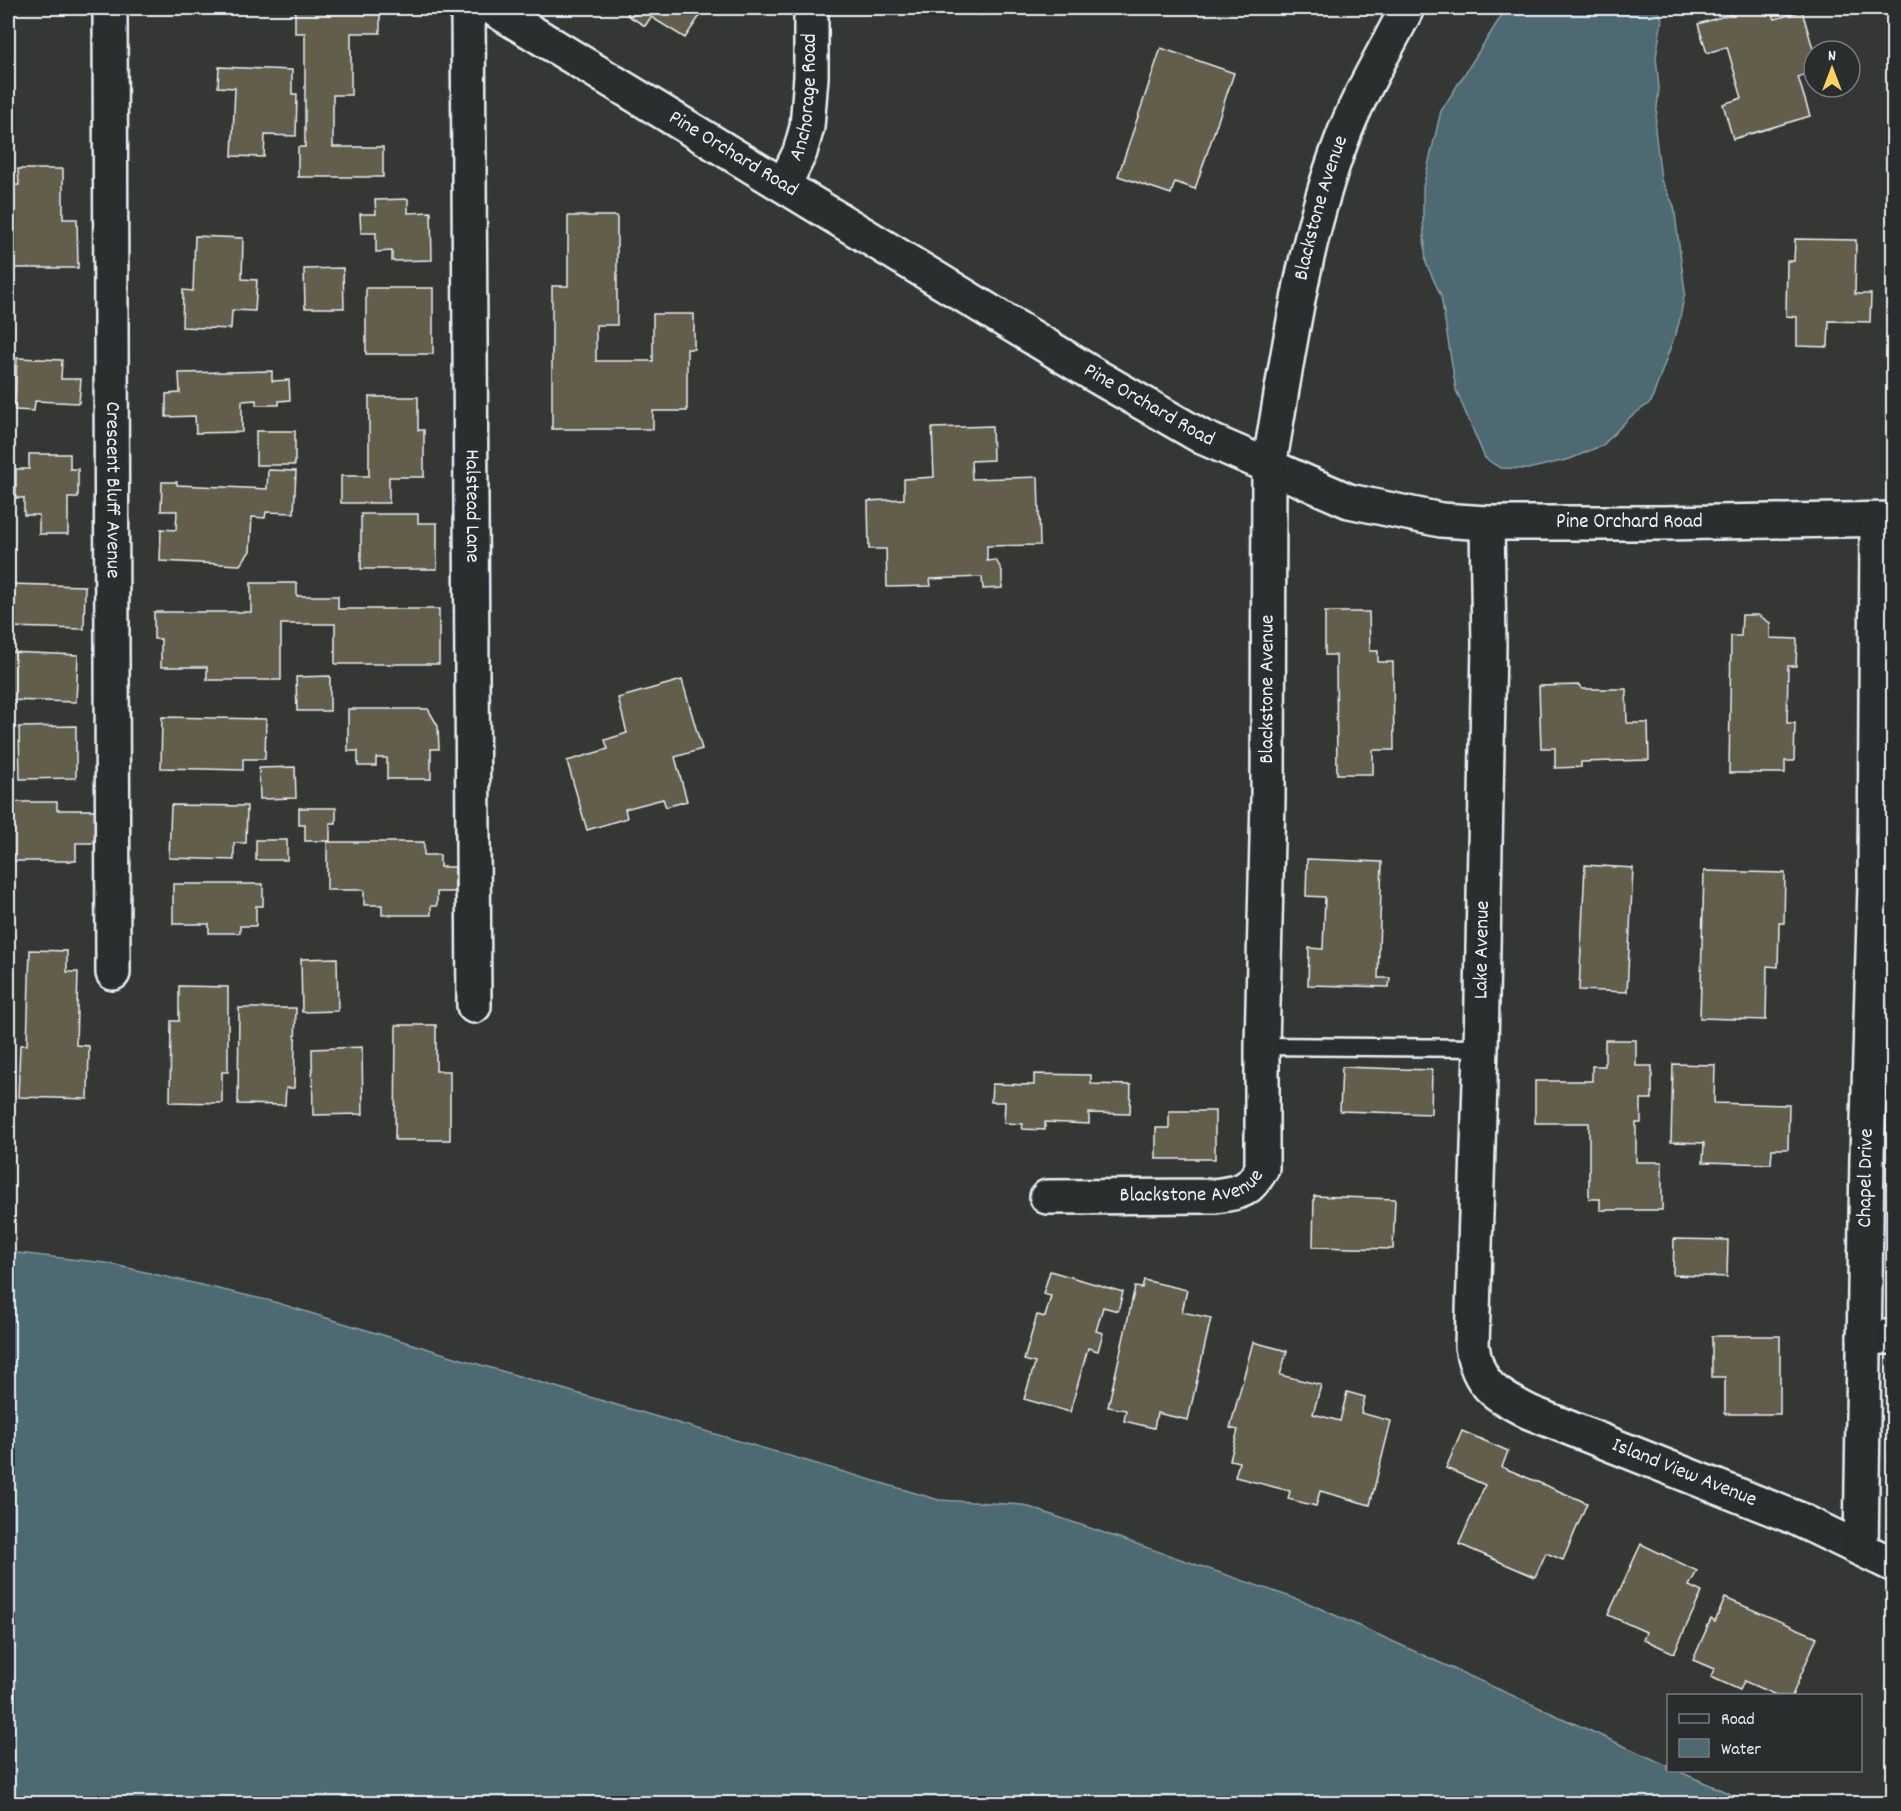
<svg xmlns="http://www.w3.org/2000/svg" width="1901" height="1811" viewBox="0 0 1901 1811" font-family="Dekko,sans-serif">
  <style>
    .water { fill: #4d6971; stroke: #8b9fa7; stroke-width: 1.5 }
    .building { fill: #635d4c; stroke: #e8f1f8; stroke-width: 1.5 }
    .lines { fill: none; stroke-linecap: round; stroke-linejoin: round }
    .service-casing { stroke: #e8f1f8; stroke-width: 21 }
    .minor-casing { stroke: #e8f1f8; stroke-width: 38 }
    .secondary-casing { stroke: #e8f1f8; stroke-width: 38 }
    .service { stroke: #2a2d2e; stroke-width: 16 }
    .minor { stroke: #2a2d2e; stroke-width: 33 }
    .secondary { stroke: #2a2d2e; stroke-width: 33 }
    .labels { text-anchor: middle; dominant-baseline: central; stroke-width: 5; stroke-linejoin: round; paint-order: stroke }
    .street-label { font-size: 21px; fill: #e8f1f8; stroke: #2a2d2e }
  </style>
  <rect width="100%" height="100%" fill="#353734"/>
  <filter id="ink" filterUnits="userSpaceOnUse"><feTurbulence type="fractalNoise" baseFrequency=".0167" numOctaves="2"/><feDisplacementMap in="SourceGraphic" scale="12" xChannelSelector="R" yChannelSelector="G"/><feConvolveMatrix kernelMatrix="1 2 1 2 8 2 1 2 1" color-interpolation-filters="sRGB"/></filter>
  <g filter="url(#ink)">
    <g class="water">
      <path d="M1511 8H1658L1662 20 1656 57 1659 88 1655 129 1661 180 1674 206 1685 292 1679 323 1651 402 1629 418 1603 445 1570 459 1528 469 1500 468 1485 458 1456 390 1441 296 1426 263 1423 220V187L1441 111 1502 15Z"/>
      <path d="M8 1252 106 1263 271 1301 481 1365 939 1500 1023 1505 1308 1603 1668 1766V1770L1678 1771 1751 1803H8Z"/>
    </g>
    <g class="building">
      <path d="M295 8H380V33H351V95H333V147H383V177H298V147H305V33H295Z"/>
      <path d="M632 8H705L685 38 651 17 645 26 627 15Z"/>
      <path d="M978 8H1028V11L979 15Z"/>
      <path d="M1729 8H1771L1775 19 1802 11 1814 52V72L1798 77 1810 116 1733 139 1723 104 1742 98 1727 47 1707 53 1698 24 1731 14Z"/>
      <path d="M1161 48 1234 73 1195 189 1175 182 1171 194 1118 176Z"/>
      <path d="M219 67 292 70V94H297L296 136 265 135 264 157 232 156 235 88 218 87Z"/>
      <path d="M18 169H63V219H77L78 268H8V185H19Z"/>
      <path d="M408 199V213L431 212 432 260 392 261V251L376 252V233H361L360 214H376L375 200Z"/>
      <path d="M568 216H617V325H596V361H653V314H694V349H687V411H653V429H552V286H568Z"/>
      <path d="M195 236 243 238 242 279 257 280 255 311 232 310 231 329 182 327 183 290 193 291Z"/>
      <path d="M1795 239 1856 240 1855 294H1871L1870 322 1829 321 1828 347 1797 346V317L1786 316 1787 261H1794Z"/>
      <path d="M343 268 344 308H305L304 269Z"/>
      <rect x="366" y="288" width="67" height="66"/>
      <path d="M17 358 62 360 61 379H81L79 403 35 401 34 411 15 410Z"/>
      <path d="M272 371V381L289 380 290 400 279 401V405H256V400L242 401V432L196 433 195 416 166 417V394L180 393 179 373Z"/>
      <path d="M369 397H418V430H424V477H389V503H341V476H369Z"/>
      <path d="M992 426 993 460 971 461 972 479 1038 477 1040 545 987 546V561L996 560 1002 571V588L983 589 982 577 930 579 931 586 887 587 886 549H869L868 501 904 499V479L934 477 932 428Z"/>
      <rect x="256" y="431" width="39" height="34"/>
      <path d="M8 433H13L12 462H8Z"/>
      <path d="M29 454H70V469H78V498H68V534H39V515H24V498H16V469H29Z"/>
      <path d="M268 470 296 471 294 513 266 512 265 518 252 517 250 551 240 565 160 561 161 529 176 530 177 511H161L162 482H177V485L267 489Z"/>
      <path d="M361 514H418V523H437V569H361Z"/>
      <path d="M251 583H297V596H338V609H439V664H335V624H281V680H207V667H161V639H154V612H251Z"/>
      <path d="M8 584 85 586 84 629 8 627Z"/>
      <path d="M1325 612H1369L1370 651H1378V662H1393L1394 750H1373V774H1337L1336 655H1325Z"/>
      <path d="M1742 615H1758L1770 623V638L1797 639 1796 666H1788L1787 723H1795L1794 761H1785V773H1729L1731 636H1741Z"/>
      <path d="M8 652 78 655 76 702 8 700Z"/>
      <path d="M330 676V711H297L296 677Z"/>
      <path d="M682 680 702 749 675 757 687 801 666 807 663 799 625 809 627 818 587 830 567 761 608 749 605 740 627 733 618 698Z"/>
      <path d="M1579 685 1582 689H1626L1627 723H1648L1649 760 1581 762V767L1555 768V748H1541L1539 686Z"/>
      <path d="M348 709H428L438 726 439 749H431V779H387V758H376V766H358V751H348Z"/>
      <path d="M162 717 266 719 265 759H243V770L161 768Z"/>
      <path d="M76 726V778L20 779 19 727Z"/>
      <path d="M295 767 296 798 260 799 259 768Z"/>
      <path d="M8 802H57V810H96V843H76V861H10V833H8Z"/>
      <path d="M171 805 247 806 246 843H234V860L169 858Z"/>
      <path d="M299 808H336V823H330V841H305V825H299Z"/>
      <rect x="256" y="840" width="31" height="20"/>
      <path d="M327 842H424V855H440V867H455V892H437V906H431V915H382V905H364V890H327Z"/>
      <path d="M1307 859 1382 862 1378 978H1390L1389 987 1308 985 1309 948 1323 949 1325 897 1306 896Z"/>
      <path d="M1585 865 1633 868 1627 992 1579 990Z"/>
      <path d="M1704 871 1785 873 1784 923H1779L1778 967 1767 966 1766 1020 1700 1018Z"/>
      <path d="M173 884H263V906H256V926H240V933H209V924H173Z"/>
      <path d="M30 950 67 951V972H78L76 1045 89 1046 88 1099 18 1097 20 1045H27Z"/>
      <path d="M337 958 338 1011 302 1012 301 959Z"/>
      <path d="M179 986 228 987V1072H222V1103L170 1102 171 1021H179Z"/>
      <path d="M239 1008H296L294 1088H286L285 1105 238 1104Z"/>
      <path d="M396 1025H436V1071H450V1140H395Z"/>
      <path d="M1605 1040H1636V1066H1652V1099H1641V1123H1636V1162H1662V1210H1600V1199H1589V1123H1535V1081H1592V1066H1605Z"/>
      <path d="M362 1047 363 1114 313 1115 312 1049Z"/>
      <path d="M1673 1064 1715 1065 1714 1103 1789 1105 1788 1149H1772L1771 1164 1703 1162 1704 1143 1671 1142Z"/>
      <path d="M1342 1067 1432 1070 1431 1114 1340 1111Z"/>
      <path d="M8 1070 11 1074 10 1090 8 1093Z"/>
      <path d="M1034 1074 1091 1075V1084L1131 1085 1130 1114 1089 1113V1124L1045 1122V1130L1022 1129 1023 1124 1004 1123 1005 1102H991L992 1084 1034 1085Z"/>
      <path d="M1169 1111H1215V1159H1156V1128H1169Z"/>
      <path d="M1314 1196 1395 1199 1393 1249 1313 1247Z"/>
      <path d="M1674 1239 1728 1240 1727 1277 1673 1275Z"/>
      <path d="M1050 1271 1123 1292 1118 1311 1103 1307 1096 1331 1103 1333 1098 1351 1088 1348 1070 1412 1024 1399 1035 1363 1024 1360 1037 1315 1045 1317 1051 1296 1043 1294Z"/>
      <path d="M1144 1280 1187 1290 1182 1312 1211 1318 1188 1420 1157 1413 1154 1428 1124 1421 1126 1410 1108 1407 1135 1287 1142 1288Z"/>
      <path d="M1712 1336H1780V1414H1725V1377H1712Z"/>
      <path d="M1253 1342 1287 1351 1280 1375 1321 1385 1313 1414 1340 1421 1347 1392 1365 1397 1361 1413 1391 1421 1370 1505 1320 1491 1316 1506 1288 1499 1290 1491 1235 1477 1239 1462 1230 1460 1238 1430 1230 1428Z"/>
      <path d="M1462 1431 1508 1451 1502 1467 1587 1503 1563 1560 1546 1553 1535 1577 1459 1544 1485 1485 1446 1468Z"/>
      <path d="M1641 1544 1697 1571 1689 1586 1702 1592 1674 1653 1643 1639 1646 1632 1608 1615Z"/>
      <path d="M1725 1598 1817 1637 1792 1696H1778L1744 1681 1740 1690 1711 1677 1714 1669 1693 1660 1711 1619 1715 1622Z"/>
    </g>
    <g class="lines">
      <defs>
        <path id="service" d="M1262 1046 1481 1048"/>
        <g id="minor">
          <path id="s1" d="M110 8 113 973"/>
          <path id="s2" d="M468 8 474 1006"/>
          <path id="s3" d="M784 185 800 152 807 127 811 77V8"/>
          <path id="s4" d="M1487 523 1489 645 1481 1048 1472 1346C1478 1386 1495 1394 1529 1412L1796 1518 1894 1565"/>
          <path id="s5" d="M1047 1197 1215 1196C1241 1192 1249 1192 1262 1168V1046L1268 798 1269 466 1349 501 1441 520 1487 523H1663L1894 519"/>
          <path d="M1864 1337H1894"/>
          <path id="s6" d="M1861 1548 1867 1156 1875 886 1877 520"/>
        </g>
        <g id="secondary">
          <path id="s7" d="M492 8 1096 376 1202 437 1269 466C1288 358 1302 245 1341 142 1358 95 1385 52 1407 8"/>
        </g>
      </defs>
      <use href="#service" class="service-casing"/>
      <use href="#minor" class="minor-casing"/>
      <use href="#secondary" class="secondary-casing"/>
      <use href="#service" class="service"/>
      <use href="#minor" class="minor"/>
      <use href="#secondary" class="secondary"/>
    </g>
  </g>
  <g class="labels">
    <g class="street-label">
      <text stroke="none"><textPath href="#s3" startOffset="92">Anchorage Road</textPath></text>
      <text stroke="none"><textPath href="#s7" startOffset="282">Pine Orchard Road</textPath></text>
      <text stroke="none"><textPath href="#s7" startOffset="1166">Blackstone Avenue</textPath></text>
      <text stroke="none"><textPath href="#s7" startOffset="768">Pine Orchard Road</textPath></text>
      <text stroke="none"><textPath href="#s1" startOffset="482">Crescent Bluff Avenue</textPath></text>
      <text stroke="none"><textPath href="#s2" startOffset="498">Halstead Lane</textPath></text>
      <text stroke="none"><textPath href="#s5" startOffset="1298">Pine Orchard Road</textPath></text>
      <text stroke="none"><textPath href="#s5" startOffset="705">Blackstone Avenue</textPath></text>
      <text transform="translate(1483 950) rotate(-89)">Lake Avenue</text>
      <text stroke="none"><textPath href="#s6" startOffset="370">Chapel Drive</textPath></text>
      <text stroke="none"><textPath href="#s5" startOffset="147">Blackstone Avenue</textPath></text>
      <text stroke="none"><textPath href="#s4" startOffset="1082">Island View Avenue</textPath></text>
    </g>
  </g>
  <rect width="1901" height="1811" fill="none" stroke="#2a2d2e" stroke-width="30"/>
  <rect x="15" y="15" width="1871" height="1781" fill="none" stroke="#e8f1f8" stroke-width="2" filter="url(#ink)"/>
  <rect x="1667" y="1694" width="195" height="78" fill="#2a2d2e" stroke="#767b7f" stroke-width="1.5"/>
  <rect x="1679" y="1714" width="30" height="9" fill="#2a2d2e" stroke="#767b7f" stroke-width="1.5"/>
  <text x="1721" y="1724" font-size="18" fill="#e8f1f8">Road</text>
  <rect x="1679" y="1739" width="30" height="18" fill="#4d6971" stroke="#767b7f" stroke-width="1.5"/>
  <text x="1721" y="1754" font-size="18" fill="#e8f1f8">Water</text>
  <g transform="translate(1832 69)"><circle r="28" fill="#2a2d2e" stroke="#767b7f" stroke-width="1.5"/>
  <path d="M0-4.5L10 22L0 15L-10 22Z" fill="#ffd166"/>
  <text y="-9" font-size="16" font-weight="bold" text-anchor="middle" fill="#e8f1f8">N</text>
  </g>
</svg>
